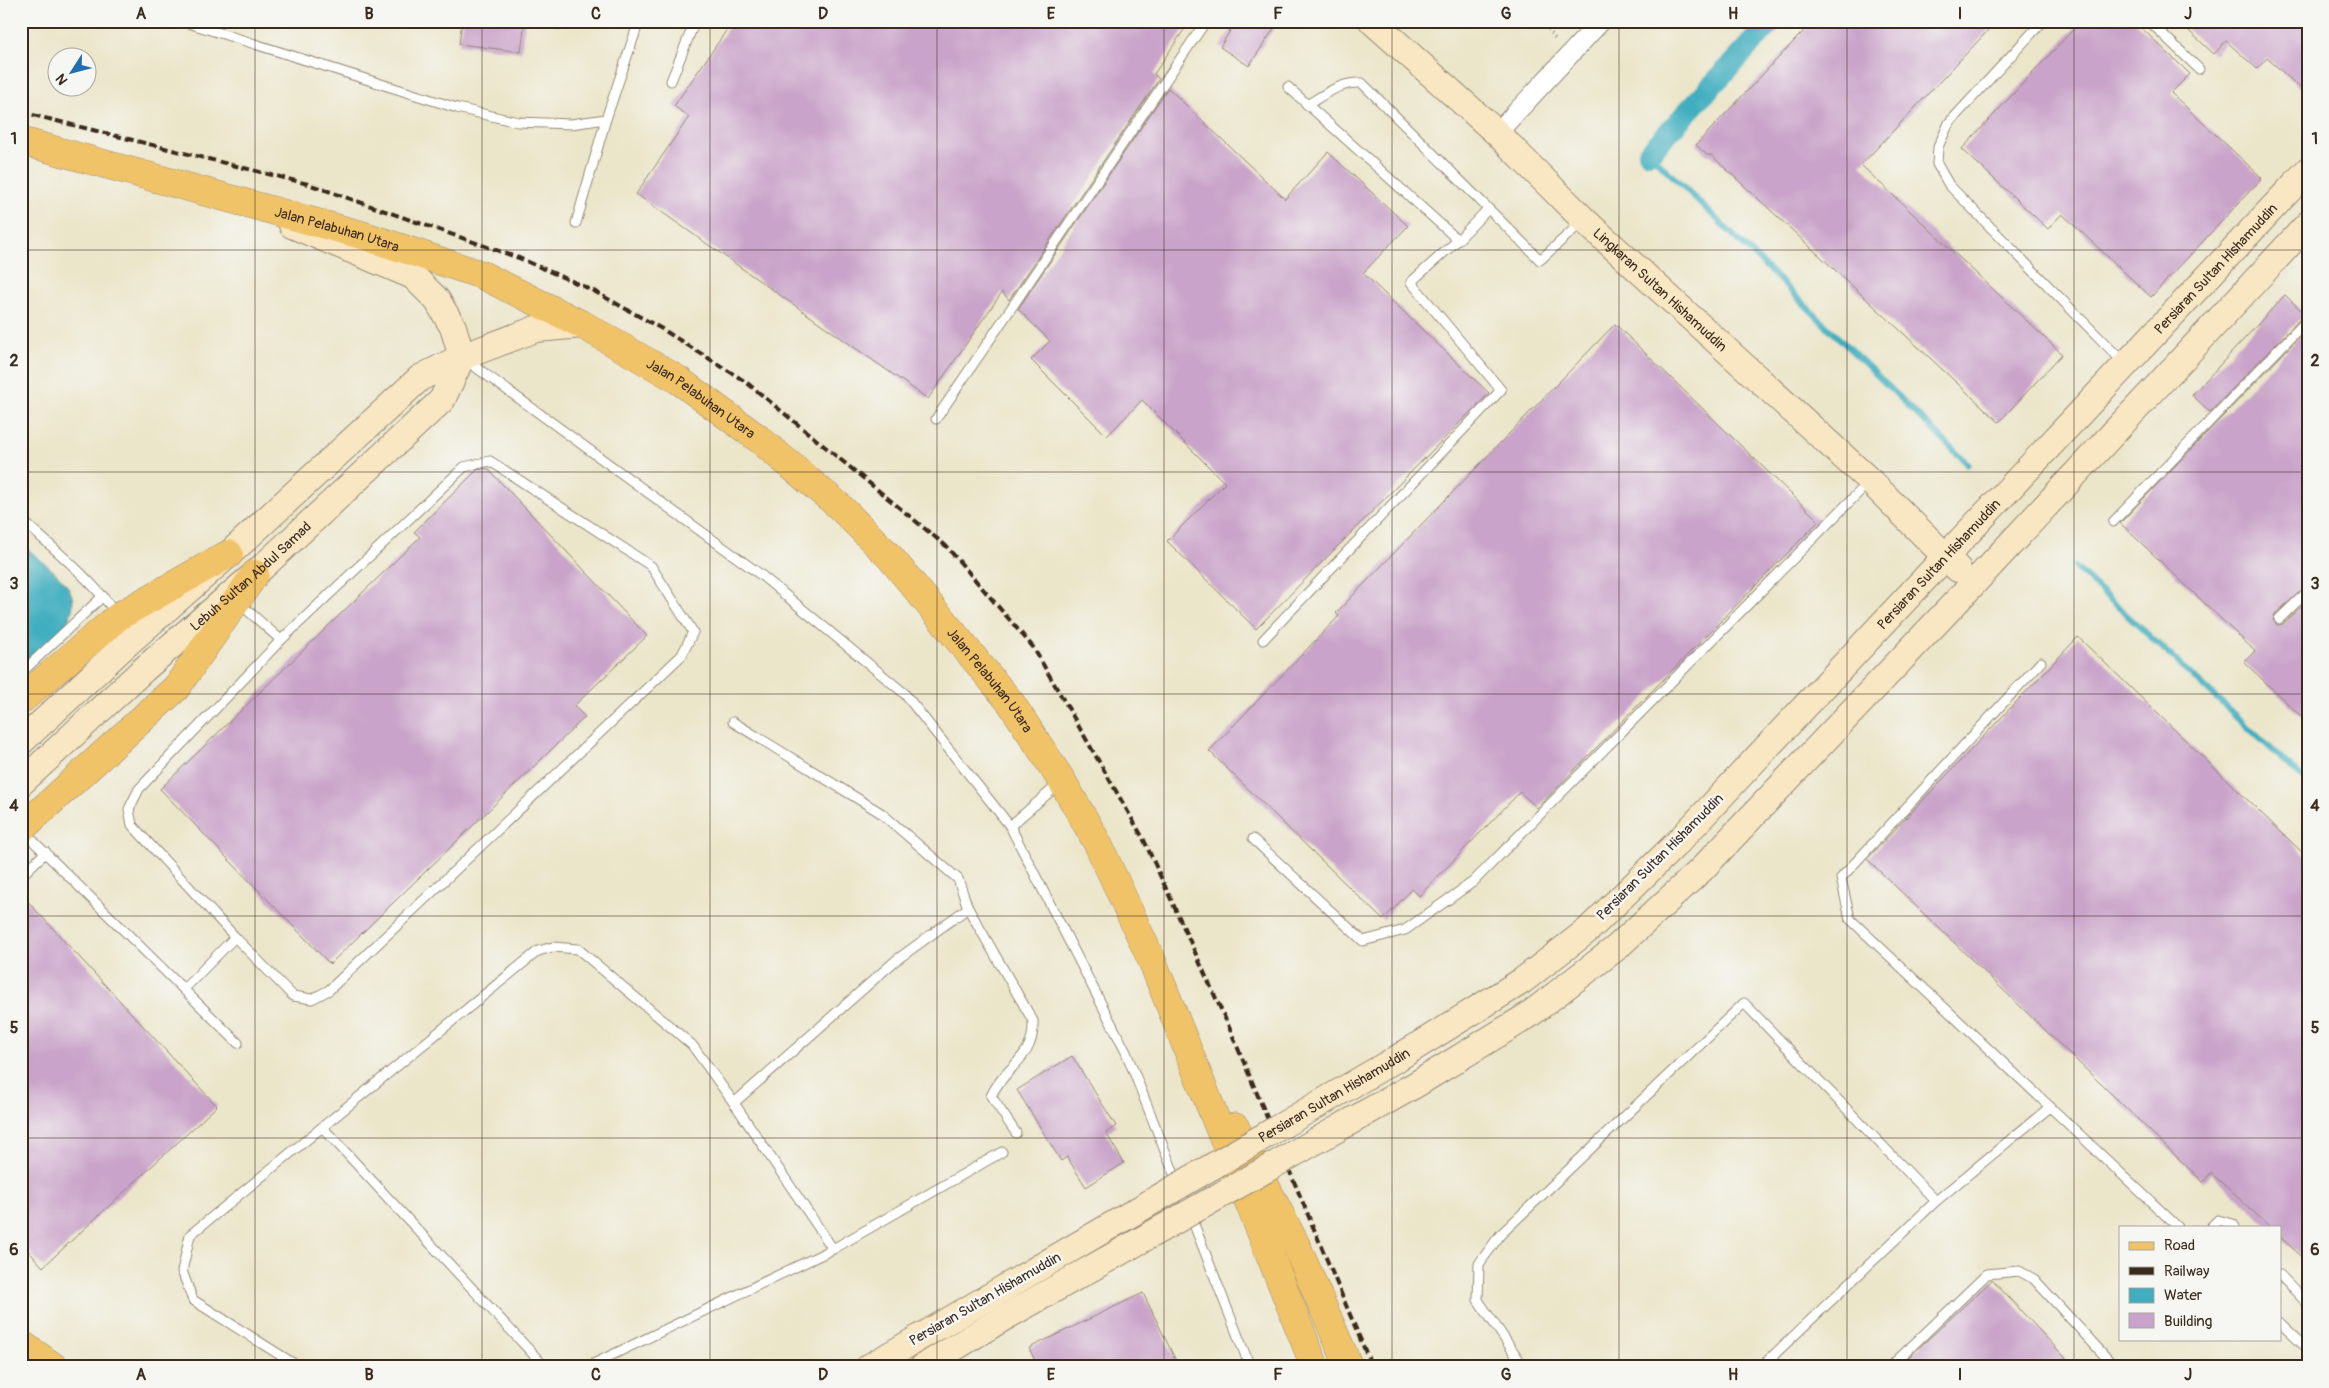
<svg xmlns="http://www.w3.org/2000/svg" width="2329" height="1388" viewBox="0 0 2329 1388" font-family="Pangolin,sans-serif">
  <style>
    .water { fill: #41aebf; stroke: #3e6c6e }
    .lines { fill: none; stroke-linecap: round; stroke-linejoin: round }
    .stream { stroke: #41aebf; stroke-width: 6 }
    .canal { stroke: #41aebf; stroke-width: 22 }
    .building { fill: #c9a3c9 }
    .lane-casing { stroke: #938874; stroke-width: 11 }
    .street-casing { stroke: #938874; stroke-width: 21 }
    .secondary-casing { stroke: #938874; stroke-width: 28 }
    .primary-casing { stroke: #938874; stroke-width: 29 }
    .path { stroke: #938874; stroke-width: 3; stroke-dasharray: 1 4; stroke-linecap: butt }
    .lane { stroke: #fff; stroke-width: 9 }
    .street { stroke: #fff; stroke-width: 19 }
    .secondary { stroke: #f9e7c3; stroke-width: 26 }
    .primary { stroke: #f1c369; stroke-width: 28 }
    .rail { stroke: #3b2a1e; stroke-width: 4; stroke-dasharray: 8 4; stroke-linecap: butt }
    .secondary-bridge-casing { stroke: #938874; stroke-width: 28; stroke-linecap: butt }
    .secondary-bridge { stroke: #f9e7c3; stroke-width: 26 }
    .grid { fill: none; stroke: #3b2a1e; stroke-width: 1; stroke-opacity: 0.55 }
    .labels { text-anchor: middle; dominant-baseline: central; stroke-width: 5; stroke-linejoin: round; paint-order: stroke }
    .street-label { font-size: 14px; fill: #3b2a1e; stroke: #f6f6f2 }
    .neatline { fill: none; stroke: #3b2a1e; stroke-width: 2 }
    .grid-label { font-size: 16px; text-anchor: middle; font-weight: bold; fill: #3b2a1e }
  </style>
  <rect width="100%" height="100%" fill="#f6f6f2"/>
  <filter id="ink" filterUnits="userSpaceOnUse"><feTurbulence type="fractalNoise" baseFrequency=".02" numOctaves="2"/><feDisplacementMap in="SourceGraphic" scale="10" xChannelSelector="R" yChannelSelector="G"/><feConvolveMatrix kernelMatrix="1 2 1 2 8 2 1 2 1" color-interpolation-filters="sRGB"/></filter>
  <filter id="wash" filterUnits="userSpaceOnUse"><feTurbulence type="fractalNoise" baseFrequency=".0096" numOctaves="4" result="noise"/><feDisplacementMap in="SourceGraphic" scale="20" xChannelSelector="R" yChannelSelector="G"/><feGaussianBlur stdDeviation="1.12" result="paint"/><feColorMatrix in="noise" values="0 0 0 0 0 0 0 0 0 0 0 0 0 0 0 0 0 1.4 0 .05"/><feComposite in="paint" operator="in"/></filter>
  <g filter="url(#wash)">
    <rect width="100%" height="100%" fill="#ebe5c9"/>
    <path class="water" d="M21 543C35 556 52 568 64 582 93 615 43 649 21 668Z"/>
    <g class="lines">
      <g class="stream">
        <path d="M1649 153 1968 464"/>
        <path d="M2075 567 2308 783"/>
      </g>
      <path class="canal" d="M1649 153 1772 21"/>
    </g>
    <g id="blocks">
      <g class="building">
        <path d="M462 21H525L521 52 459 44Z"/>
        <path d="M733 21H1190L1154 74 1159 79 1009 300 1002 292 928 399 636 194 689 117 674 106Z"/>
        <path d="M1236 21H1279L1249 66 1220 47Z"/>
        <path d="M1813 21H1997L1861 165 2062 354 1999 422 1711 155H1707L1696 145Z"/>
        <path d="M2081 21H2134L2190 74 2171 93 2262 178 2151 297 2062 214 2048 229 1962 149Z"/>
        <path d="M2178 21H2308V95L2267 58 2257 69 2226 41 2214 54Z"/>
        <path d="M1168 88 1285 199 1328 152 1408 226 1363 273 1489 393 1256 629 1167 541 1225 483 1142 400 1107 436 1031 360 1050 341 1018 309Z"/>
        <path d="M2285 295 2305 314 2210 412 2192 395Z"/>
        <path d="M1615 324 1819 521 1537 808 1520 792 1419 896 1412 889 1383 920 1209 751 1339 616 1336 613Z"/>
        <path d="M2308 328V585L2275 614 2273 620 2277 625 2283 624 2308 600V723L2244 662 2255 651 2120 523Z"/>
        <path d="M487 468 647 636 574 706 585 717 330 964 160 789 420 537 414 532 477 470Z"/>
        <path d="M2078 637 2308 858V1262L2280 1237V1227H2270L2211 1173 2203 1182 1867 859Z"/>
        <path d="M21 894 217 1106 43 1267 21 1243Z"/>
        <path d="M1072 1056 1116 1126 1106 1133 1124 1163 1086 1187 1067 1157 1061 1161 1017 1090Z"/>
        <path d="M1992 1280 2074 1367H1899L1910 1356Z"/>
        <path d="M1143 1293 1179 1367H1038L1029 1348Z"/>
      </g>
    </g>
  </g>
  <g filter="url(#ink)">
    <use href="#blocks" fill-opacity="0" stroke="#938874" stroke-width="1"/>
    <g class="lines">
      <defs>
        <g id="lane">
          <path d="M182 21 457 108 518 122 571 124 606 119 639 21"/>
          <path d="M2043 21 1949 123 1938 147 1937 164 1949 185 2123 362"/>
          <path d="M2149 21 2199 69"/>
          <path d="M558 24 559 21"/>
          <path d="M671 81 695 21"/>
          <path d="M1288 87 1458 240"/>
          <path d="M1307 105C1325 94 1340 82 1362 83L1540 260 1582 222"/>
          <path d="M576 223 606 119"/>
          <path d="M466 360 761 575 904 693 1010 826 1126 1052 1247 1359 1243 1367"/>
          <path d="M936 419 1206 21"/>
          <path d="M490 461 651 566 693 632 682 655 329 990 312 999 293 996 235 937 132 825 129 809 139 789 281 640 464 467Z"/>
          <path d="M21 519C54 549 90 578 117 614"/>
          <path d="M2113 522 2308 319"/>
          <path d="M238 602 281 640"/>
          <path d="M2279 619 2308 591"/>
          <path d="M1263 640 1501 390 1411 282 1458 240 1487 210"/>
          <path d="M2041 662 1841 878 1850 919 2178 1227"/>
          <path d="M21 673 103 596"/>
          <path d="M733 722 881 813 958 879 968 908"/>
          <path d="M1010 826 1059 784"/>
          <path d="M23 831 238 1043"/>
          <path d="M1253 839 1363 941 1405 930 1473 882 1869 482"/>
          <path d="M21 876 46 852"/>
          <path d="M184 989 235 937"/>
          <path d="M734 1103 895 961 968 908 1033 1021C1035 1060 1005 1065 991 1096L1016 1133"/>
          <path d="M323 1128 545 1367"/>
          <path d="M2211 1227 2218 1220 2233 1224 2235 1227"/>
          <path d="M2280 1275 2308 1304"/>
          <path d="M2280 1323 2308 1349"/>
          <path d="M299 1367 193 1300 182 1271 190 1235 538 951 553 947 578 949 692 1045 734 1103 833 1249"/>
          <path d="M587 1367 833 1249 1002 1152"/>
          <path d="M1524 1367 1478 1300 1479 1264 1500 1235 1744 1003 1936 1201 2050 1107"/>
          <path d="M1761 1367 1936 1201"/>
          <path d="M1890 1367 1987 1274 2019 1271 2034 1279 2115 1367"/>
        </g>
        <path id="street" d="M1497 133 1601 21"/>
        <g id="secondary">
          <path id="s1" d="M1372 21 1497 133 1584 220 1870 481 1958 569"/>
          <path d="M21 742 121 649 229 554 420 378 462 357 536 329 583 325"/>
          <path id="s2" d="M21 783 143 670 255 574 442 400 462 357 453 327 437 300 413 276 292 225"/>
          <path id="s3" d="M1678 842 2308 170"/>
          <path d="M1702 869 1973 584 2308 224"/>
          <path d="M869 1367 987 1298"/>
          <path d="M923 1367 1000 1320"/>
        </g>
        <g id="primary">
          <path id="s4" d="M21 141 365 236 482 275 583 325 677 379 759 439 839 506 890 557 1011 703 1062 781 1097 842 1153 963 1315 1367"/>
          <path d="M21 700 119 616 229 554"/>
          <path d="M21 829 176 688 255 574"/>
          <path d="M1235 1127 1297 1247 1349 1367"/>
          <path d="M21 1344 54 1367"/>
        </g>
      </defs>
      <use href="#lane" class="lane-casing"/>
      <use href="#street" class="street-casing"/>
      <use href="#secondary" class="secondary-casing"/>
      <use href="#primary" class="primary-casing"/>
      <path class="path" d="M1543 21 1556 40"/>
      <use href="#lane" class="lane"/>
      <use href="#street" class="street"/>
      <use href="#secondary" class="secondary"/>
      <use href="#primary" class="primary"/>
      <path class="rail" d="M21 112 308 184 519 258 592 290 662 329 746 382 946 546 1033 647 1143 838 1229 1027 1372 1367"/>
      <defs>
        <g id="secondary-bridge">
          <path id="s5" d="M987 1298 1396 1059 1522 981 1588 930 1678 842"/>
          <path d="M1000 1320 1415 1085 1529 1015 1616 948 1702 869"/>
        </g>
      </defs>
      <use href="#secondary-bridge" class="secondary-bridge-casing"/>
      <use href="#secondary-bridge" class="secondary-bridge"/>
    </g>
  </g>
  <path class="grid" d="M255 21V1367M482 21V1367M710 21V1367M937 21V1367M1164 21V1367M1392 21V1367M1619 21V1367M1847 21V1367M2074 21V1367M21 250H2308M21 472H2308M21 694H2308M21 916H2308M21 1138H2308"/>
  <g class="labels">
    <g class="street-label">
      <text stroke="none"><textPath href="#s4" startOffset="328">Jalan Pelabuhan Utara</textPath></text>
      <text stroke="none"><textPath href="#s3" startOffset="786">Persiaran Sultan Hishamuddin</textPath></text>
      <text stroke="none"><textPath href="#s1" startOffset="394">Lingkaran Sultan Hishamuddin</textPath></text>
      <text stroke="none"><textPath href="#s4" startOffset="732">Jalan Pelabuhan Utara</textPath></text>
      <text stroke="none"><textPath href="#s3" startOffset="381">Persiaran Sultan Hishamuddin</textPath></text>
      <text stroke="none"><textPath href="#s2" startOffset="309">Lebuh Sultan Abdul Samad</textPath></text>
      <text stroke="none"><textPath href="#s4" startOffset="1138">Jalan Pelabuhan Utara</textPath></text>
      <text transform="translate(1660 857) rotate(-45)">Persiaran Sultan Hishamuddin</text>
      <text stroke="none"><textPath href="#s5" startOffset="402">Persiaran Sultan Hishamuddin</textPath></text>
      <text transform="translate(985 1299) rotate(-30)">Persiaran Sultan Hishamuddin</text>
    </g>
  </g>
  <rect width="2329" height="1388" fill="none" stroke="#f6f6f2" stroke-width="55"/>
  <rect x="2119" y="1226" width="162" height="115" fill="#f6f6f2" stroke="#aba49d"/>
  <rect x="2129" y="1242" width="25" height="8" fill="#f1c369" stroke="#aba49d"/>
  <text x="2164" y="1250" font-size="15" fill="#3b2a1e">Road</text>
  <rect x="2129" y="1267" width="25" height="8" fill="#3b2a1e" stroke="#aba49d"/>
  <text x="2164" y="1276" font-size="15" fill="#3b2a1e">Railway</text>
  <rect x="2129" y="1288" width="25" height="15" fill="#41aebf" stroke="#aba49d"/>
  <text x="2164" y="1300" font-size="15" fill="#3b2a1e">Water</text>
  <rect x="2129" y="1313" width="25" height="15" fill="#c9a3c9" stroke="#aba49d"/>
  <text x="2164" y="1326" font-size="15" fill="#3b2a1e">Building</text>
  <g transform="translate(72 72) rotate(234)"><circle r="24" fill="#f6f6f2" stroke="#aba49d"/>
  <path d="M0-4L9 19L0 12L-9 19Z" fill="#1f6fb2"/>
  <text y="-8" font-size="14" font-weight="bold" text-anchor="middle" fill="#3b2a1e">N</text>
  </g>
  <rect x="28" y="28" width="2274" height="1332" class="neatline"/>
  <g class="grid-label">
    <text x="141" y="19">A</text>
    <text x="369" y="19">B</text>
    <text x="596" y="19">C</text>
    <text x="823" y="19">D</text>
    <text x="1051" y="19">E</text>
    <text x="1278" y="19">F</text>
    <text x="1506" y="19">G</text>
    <text x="1733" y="19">H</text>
    <text x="1960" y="19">I</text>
    <text x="2188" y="19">J</text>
    <text x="14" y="144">1</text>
    <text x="2315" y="144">1</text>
    <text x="14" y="366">2</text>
    <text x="2315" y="366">2</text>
    <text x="14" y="589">3</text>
    <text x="2315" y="589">3</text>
    <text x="14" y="811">4</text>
    <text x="2315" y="811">4</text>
    <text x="14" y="1033">5</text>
    <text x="2315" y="1033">5</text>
    <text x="14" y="1255">6</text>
    <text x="2315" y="1255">6</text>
    <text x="141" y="1380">A</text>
    <text x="369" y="1380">B</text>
    <text x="596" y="1380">C</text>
    <text x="823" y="1380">D</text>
    <text x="1051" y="1380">E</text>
    <text x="1278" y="1380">F</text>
    <text x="1506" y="1380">G</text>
    <text x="1733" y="1380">H</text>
    <text x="1960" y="1380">I</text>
    <text x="2188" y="1380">J</text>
  </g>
</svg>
